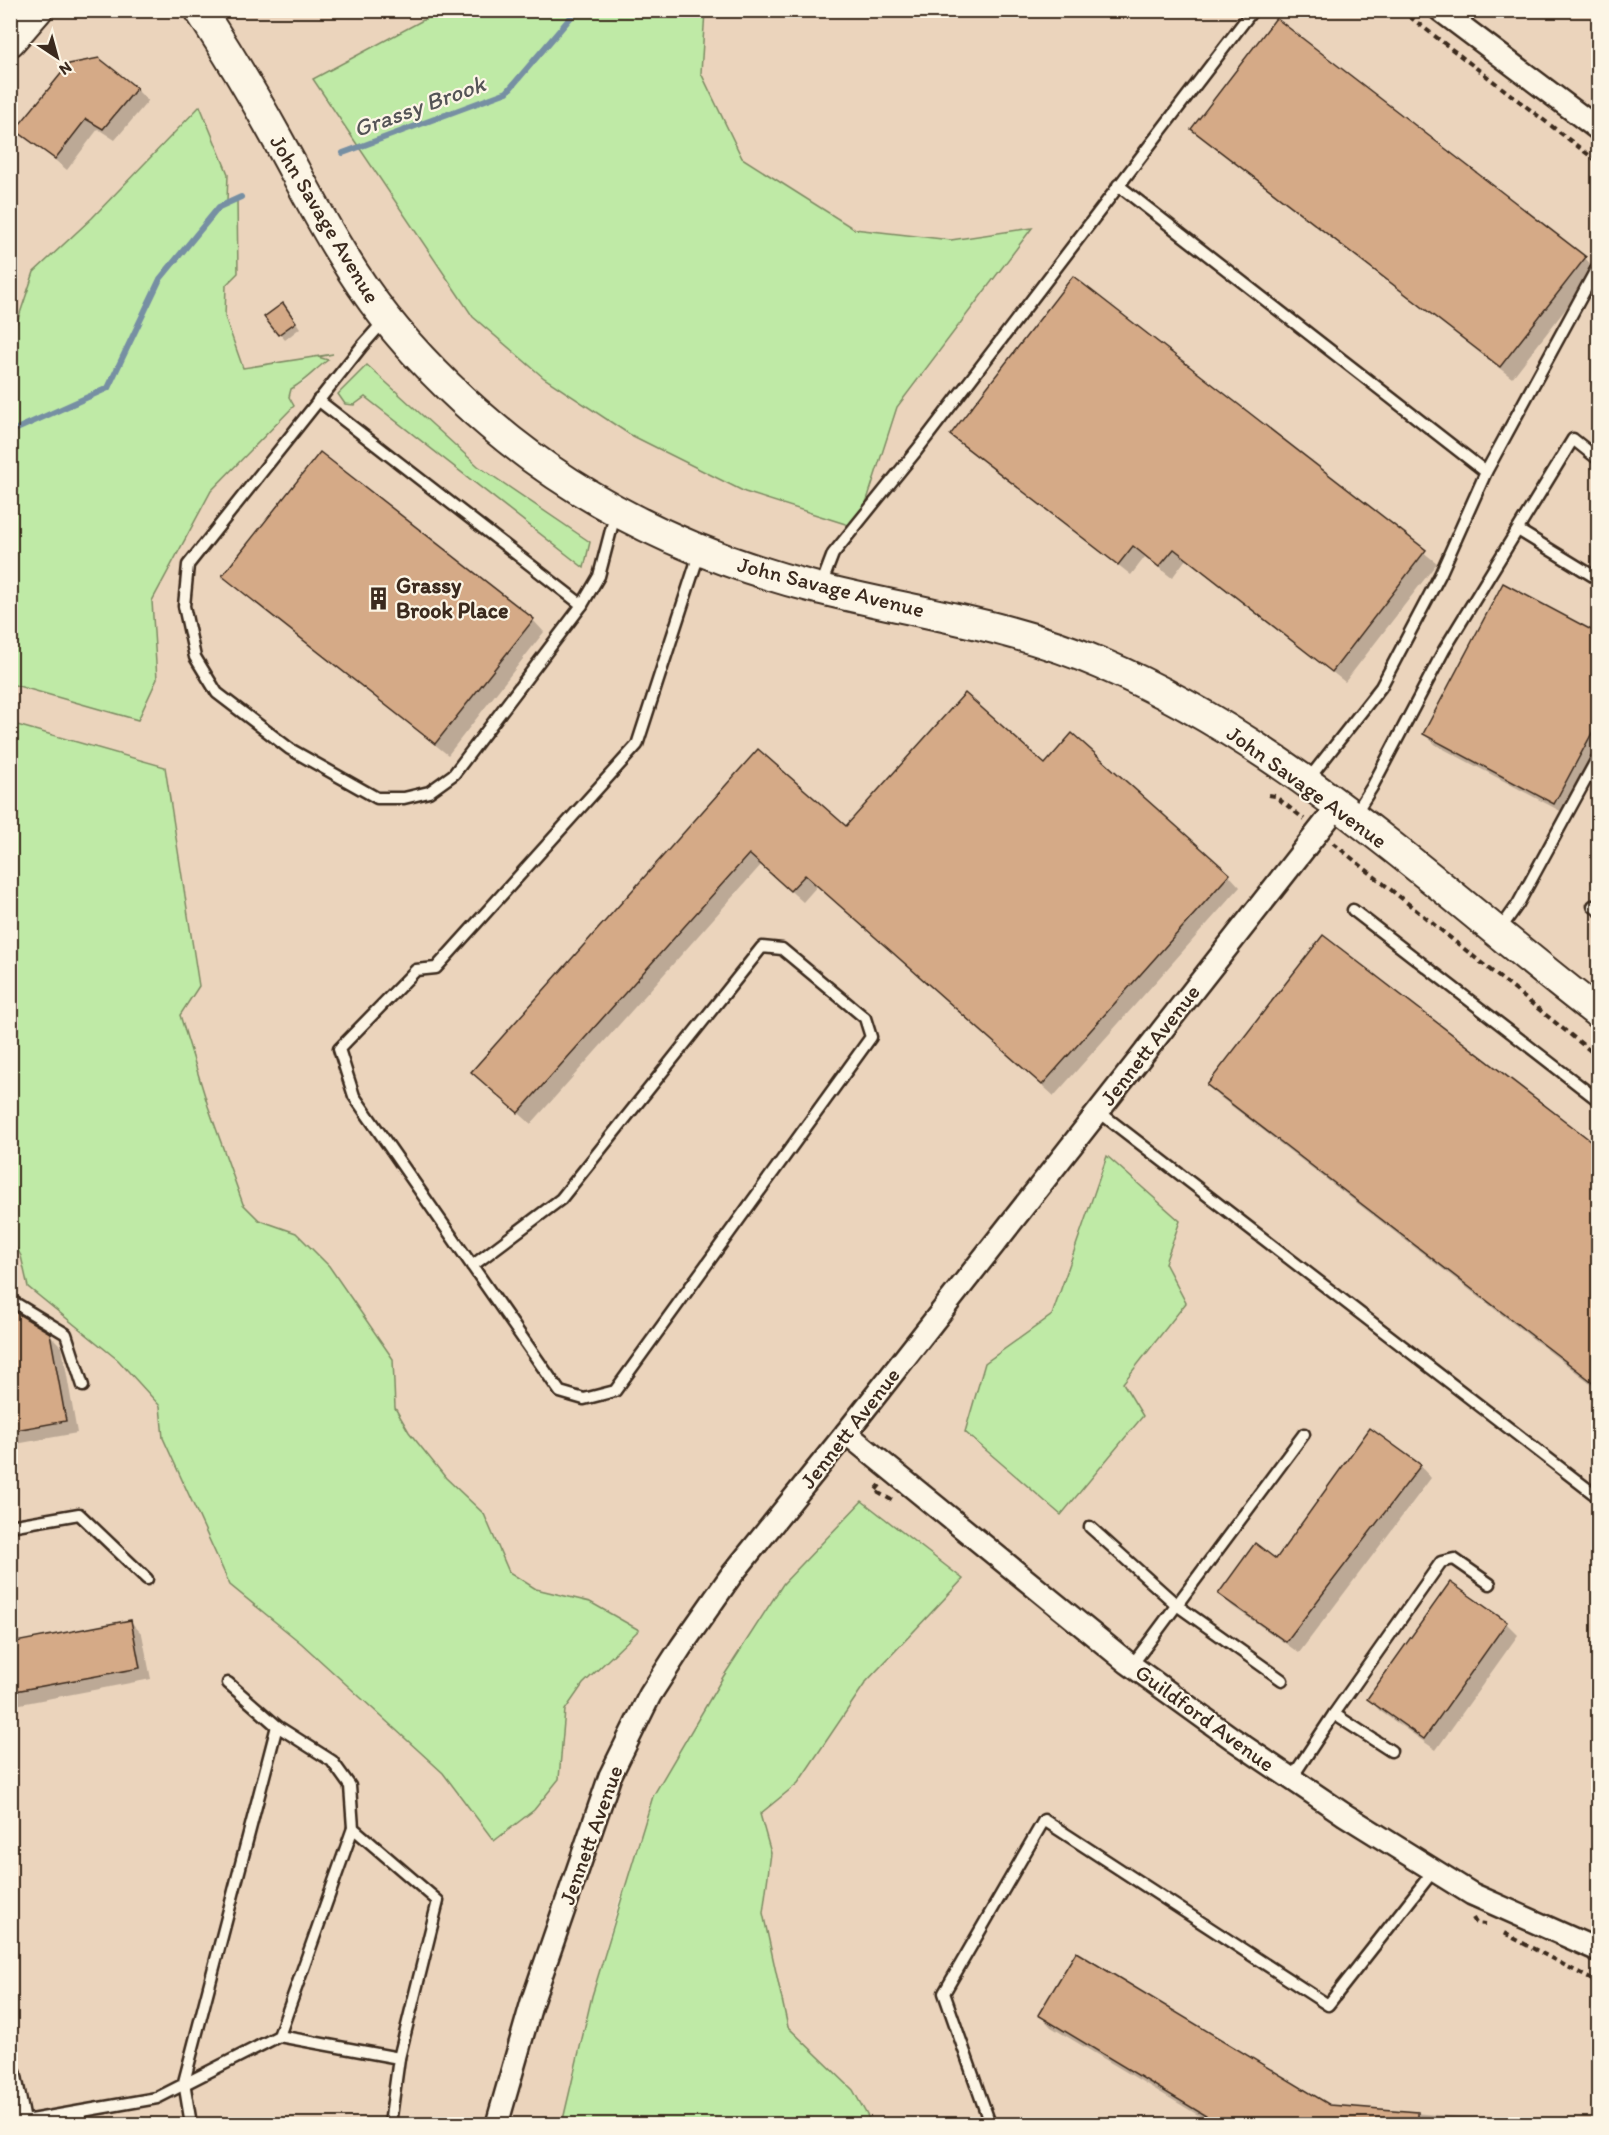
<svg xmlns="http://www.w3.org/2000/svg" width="1609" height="2135" viewBox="0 0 1609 2135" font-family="Itim,sans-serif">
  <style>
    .built { fill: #ebd4bc; fill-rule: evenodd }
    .green { fill: #bfeaa6; stroke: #7d8a62; stroke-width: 1.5 }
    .shadow { fill: #0003 }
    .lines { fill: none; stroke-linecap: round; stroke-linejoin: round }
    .stream { stroke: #768fa3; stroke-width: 6 }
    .building { fill: #d5aa87; stroke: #3b2a1e; stroke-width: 1.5 }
    .service-casing { stroke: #3b2a1e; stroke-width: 15 }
    .minor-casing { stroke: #3b2a1e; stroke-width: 26 }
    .secondary-casing { stroke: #3b2a1e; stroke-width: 34 }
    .path { stroke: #3b2a1e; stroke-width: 4; stroke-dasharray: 6 4.5; stroke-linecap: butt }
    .service { stroke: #fcf5e5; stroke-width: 10 }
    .minor { stroke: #fcf5e5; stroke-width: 21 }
    .secondary { stroke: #fcf5e5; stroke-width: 30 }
    .labels { text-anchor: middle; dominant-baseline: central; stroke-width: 4.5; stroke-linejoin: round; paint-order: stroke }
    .street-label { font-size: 22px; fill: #3b2a1e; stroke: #fcf5e5 }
    .poi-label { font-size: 22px; font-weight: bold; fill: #3b2a1e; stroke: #fcf5e5; text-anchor: start }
    .water-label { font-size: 24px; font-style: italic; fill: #545456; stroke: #fcf5e5 }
  </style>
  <rect width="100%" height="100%" fill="#f4e6d2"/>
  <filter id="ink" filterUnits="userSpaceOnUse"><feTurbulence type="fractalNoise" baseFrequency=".0167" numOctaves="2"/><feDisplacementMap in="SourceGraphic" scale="12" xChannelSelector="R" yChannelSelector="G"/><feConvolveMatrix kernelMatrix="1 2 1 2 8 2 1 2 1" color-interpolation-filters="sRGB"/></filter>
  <g filter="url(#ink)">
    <path class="built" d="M11 11H440L313 79 473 317 544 378 629 434 745 492 858 528 897 407 1031 228 951 240 854 229 742 158 701 73 705 11H1598V2124H872L853 2090 788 2027 763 1913 771 1853 760 1814 798 1783 866 1682 963 1580 621 1894 592 1996 562 2124H11V1236L21 1256 28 1287 118 1360 160 1406 163 1438 230 1585 301 1643 443 1773 494 1841 559 1780 565 1710 583 1684 639 1630 590 1602 536 1589 509 1572 484 1514 446 1478 409 1432 395 1408 393 1359 329 1266 296 1233 259 1220 243 1205 208 1106 180 1015 199 986 165 767 11 723V684L138 720 157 679 152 601 211 491 293 406 289 397 291 389 303 383 327 360 316 358 320 356 243 369 225 317 226 285 237 200 227 203 228 174 200 106 92 218 34 272 11 340ZM1107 1157 1180 1221 1165 1263 1186 1303 1123 1383 986 1363 1052 1315Z"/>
    <g class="green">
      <path d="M440 11H705L701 73 742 158 854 229 951 240 1032 228 897 407 858 528 745 492 629 434 544 378 473 317 313 79Z"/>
      <path d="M200 106 228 174 227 202 237 199 238 273 226 285 225 317 243 368 333 354 318 357 328 360C315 369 306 381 291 389L289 397 294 406 211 491 152 601 157 679 138 720 11 684V340L34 272 92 218Z"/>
      <path d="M367 365 478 466 590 542 584 568 365 397 354 405 345 404 338 394Z"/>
      <path d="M10 723 165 767 199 986 180 1015 208 1106 243 1204 259 1220 296 1233 329 1266 393 1359 395 1408 409 1432 446 1478 484 1514 509 1572 536 1589 590 1602 639 1630 583 1684 565 1710 559 1779 534 1810 494 1841 443 1773 301 1643 230 1585 163 1438 160 1406 118 1360 28 1287 21 1256 10 1236Z"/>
      <path d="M1107 1156 1180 1221 1165 1263 1186 1303 1123 1383 1143 1416 1061 1515 965 1432 985 1363 1052 1315Z"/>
      <path d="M862 1501 963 1579 866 1682 798 1783 760 1814 771 1853 763 1913 788 2027 853 2090 872 2124H562L592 1996 653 1796 723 1677 783 1584Z"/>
    </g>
    <g class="shadow">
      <path d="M136 89 148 101 115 140 98 129 67 170 17 129Z"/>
      <path d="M1193 129 1585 258 1596 270 1512 378Z"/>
      <path d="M1073 278 1437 563 1345 682 1186 559 1172 578 1145 557 1131 575 952 434Z"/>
      <path d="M288 311 300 328 285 340 266 317Z"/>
      <path d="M224 576 533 620 544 632 448 755Z"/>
      <path d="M1598 635V754L1566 814 1436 745 1424 734Z"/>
      <path d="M758 751 846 828 1229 875 1240 887 1054 1096 818 885 803 902 761 865 531 1124 485 1083Z"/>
      <path d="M1598 857V873L1592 866Z"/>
      <path d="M1209 1085 1598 1149V1389L1220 1097Z"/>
      <path d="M10 1317 49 1334 62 1347 77 1433 10 1445Z"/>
      <path d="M1420 1466 1431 1478 1299 1653 1232 1606 1220 1594 1277 1561Z"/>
      <path d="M1451 1584 1506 1623 1518 1635 1436 1750 1380 1711 1369 1699Z"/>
      <path d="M131 1622 142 1634 151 1679 10 1706V1645Z"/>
      <path d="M1040 2015 1329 2106 1544 2124H1213L1051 2027Z"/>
    </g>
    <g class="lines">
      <g class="stream">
        <path d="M343 153 507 92 577 10"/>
        <path d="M10 432 108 388 160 279 219 207 241 197"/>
      </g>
    </g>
    <g class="building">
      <path d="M1276 18 1586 257 1500 367 1191 129Z"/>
      <path d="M99 58 137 88 103 129 86 119 55 159 15 130 69 64Z"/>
      <path d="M1073 276 1426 550 1332 672 1174 549 1159 567 1133 546 1118 565 950 435Z"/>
      <path d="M283 303 296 322 278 335 264 317Z"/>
      <path d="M320 452 534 619 435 744 222 576Z"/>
      <path d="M1503 583 1599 634V720L1554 804 1423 734Z"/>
      <path d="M965 693 1045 764 1072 733 1230 874 1042 1085 805 875 790 891 749 854 518 1113 471 1072 758 749 846 826Z"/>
      <path d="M1323 935 1599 1147V1387L1207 1085Z"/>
      <path d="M10 1309 50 1333 66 1421 10 1431Z"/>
      <path d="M1370 1428 1421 1465 1286 1642 1218 1594 1255 1543 1276 1559Z"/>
      <path d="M1450 1582 1507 1622 1424 1739 1367 1699Z"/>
      <path d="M131 1620 140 1668 10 1692V1643Z"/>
      <path d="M1076 1952 1330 2105 1418 2112V2124H1219L1038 2015Z"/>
    </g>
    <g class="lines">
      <defs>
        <g id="service">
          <path d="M1118 185 1486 472"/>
          <path d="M384 321 362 346 188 565 184 606 195 657 217 693 290 749 377 798H404L429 792 454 774 582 605 599 576 616 511"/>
          <path d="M318 400 582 605"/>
          <path d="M1518 530 1598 579"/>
          <path d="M820 588 833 554 917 450 1253 10"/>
          <path d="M1307 781 1381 687 1440 575 1486 472 1598 266"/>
          <path d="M1355 814 1372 787 1444 650 1573 439 1598 459"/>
          <path d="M1593 906 1598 910"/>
          <path d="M1353 910 1598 1100"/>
          <path d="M1499 931 1518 904 1598 757"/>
          <path d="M1098 1111 1598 1497"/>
          <path d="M472 1266 561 1199 762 947 782 949 865 1018 871 1037 615 1391 584 1399 560 1392 354 1096 339 1049 416 970 436 968 637 745 700 551"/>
          <path d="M10 1300 66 1334 83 1386"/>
          <path d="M10 1526 79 1514 147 1579"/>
          <path d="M1090 1527 1178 1606 1282 1680"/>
          <path d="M1132 1665 1304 1434"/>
          <path d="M228 1683 277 1726"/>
          <path d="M1334 1714 1441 1562 1454 1559 1490 1584"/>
          <path d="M1291 1779 1334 1714 1391 1751"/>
          <path d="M279 2036 353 1828"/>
          <path d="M79 2112 81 2124"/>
          <path d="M19 2122 157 2098 279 2036 399 2058 390 2124"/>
          <path d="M191 2124 184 2082 277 1726 332 1761 350 1786 353 1828 438 1901 399 2058"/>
          <path d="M990 2124 944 1993 1044 1820 1328 2005 1434 1870"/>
        </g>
        <g id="minor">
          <path d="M1440 10 1598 129"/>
          <path d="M846 1433 1128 1663 1233 1739 1345 1815 1472 1894 1598 1950"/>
          <path d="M10 2074 20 2124"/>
          <path d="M497 2124 532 2002 610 1776 650 1695 681 1647 730 1577 846 1433 1338 806"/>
        </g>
        <g id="secondary">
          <path d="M200 10C226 50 251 91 274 133 309 196 340 260 385 317 416 356 453 393 491 425 585 505 698 558 817 588 913 612 1010 624 1102 664 1290 744 1439 890 1598 1013"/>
          <path d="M10 41 37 10"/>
        </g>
      </defs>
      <use href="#service" class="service-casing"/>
      <use href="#minor" class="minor-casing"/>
      <use href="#secondary" class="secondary-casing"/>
      <g class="path">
        <path d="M1401 10 1598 162"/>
        <path d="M1269 795 1275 796 1304 819"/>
        <path d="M1333 843 1598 1057"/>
        <path d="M880 1485 875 1491 895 1502"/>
        <path d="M1473 1918 1476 1923 1486 1924"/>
        <path d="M1504 1933 1598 1983"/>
      </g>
      <use href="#service" class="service"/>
      <use href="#minor" class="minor"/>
      <use href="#secondary" class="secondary"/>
    </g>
  </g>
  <defs>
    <symbol id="building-bare" viewBox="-9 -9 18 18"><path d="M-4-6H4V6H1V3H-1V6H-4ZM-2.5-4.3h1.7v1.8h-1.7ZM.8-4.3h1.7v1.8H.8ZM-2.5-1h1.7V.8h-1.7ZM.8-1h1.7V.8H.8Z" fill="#3b2a1e" stroke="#fcf5e5" stroke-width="2.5" paint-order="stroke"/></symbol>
  </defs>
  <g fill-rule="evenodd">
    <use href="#building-bare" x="362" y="582" width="33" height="33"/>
  </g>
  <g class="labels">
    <g class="street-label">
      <text transform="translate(325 219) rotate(59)">John Savage Avenue</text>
      <text transform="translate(831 587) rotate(14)">John Savage Avenue</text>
      <text transform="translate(1307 787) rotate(36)">John Savage Avenue</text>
      <text transform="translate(1150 1045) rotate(-52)">Jennett Avenue</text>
      <text transform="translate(850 1428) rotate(-52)">Jennett Avenue</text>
      <text transform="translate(1205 1718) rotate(36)">Guildford Avenue</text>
      <text transform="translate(591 1835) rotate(-70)">Jennett Avenue</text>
    </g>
    <g class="poi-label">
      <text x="396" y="585">Grassy<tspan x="396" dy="25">Brook Place</tspan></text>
    </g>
    <g class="water-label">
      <text transform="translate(419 106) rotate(-20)">Grassy Brook</text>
    </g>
  </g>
  <rect width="1609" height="2135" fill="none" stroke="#fcf5e5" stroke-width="36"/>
  <rect x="18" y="18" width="1573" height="2099" fill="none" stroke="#3b2a1e" stroke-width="2" filter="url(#ink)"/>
  <g transform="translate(57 57) rotate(144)" stroke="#fcf5e5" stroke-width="4.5" paint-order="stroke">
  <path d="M0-4.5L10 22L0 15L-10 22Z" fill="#3b2a1e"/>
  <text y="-9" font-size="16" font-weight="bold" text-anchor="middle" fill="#3b2a1e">N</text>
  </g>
</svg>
